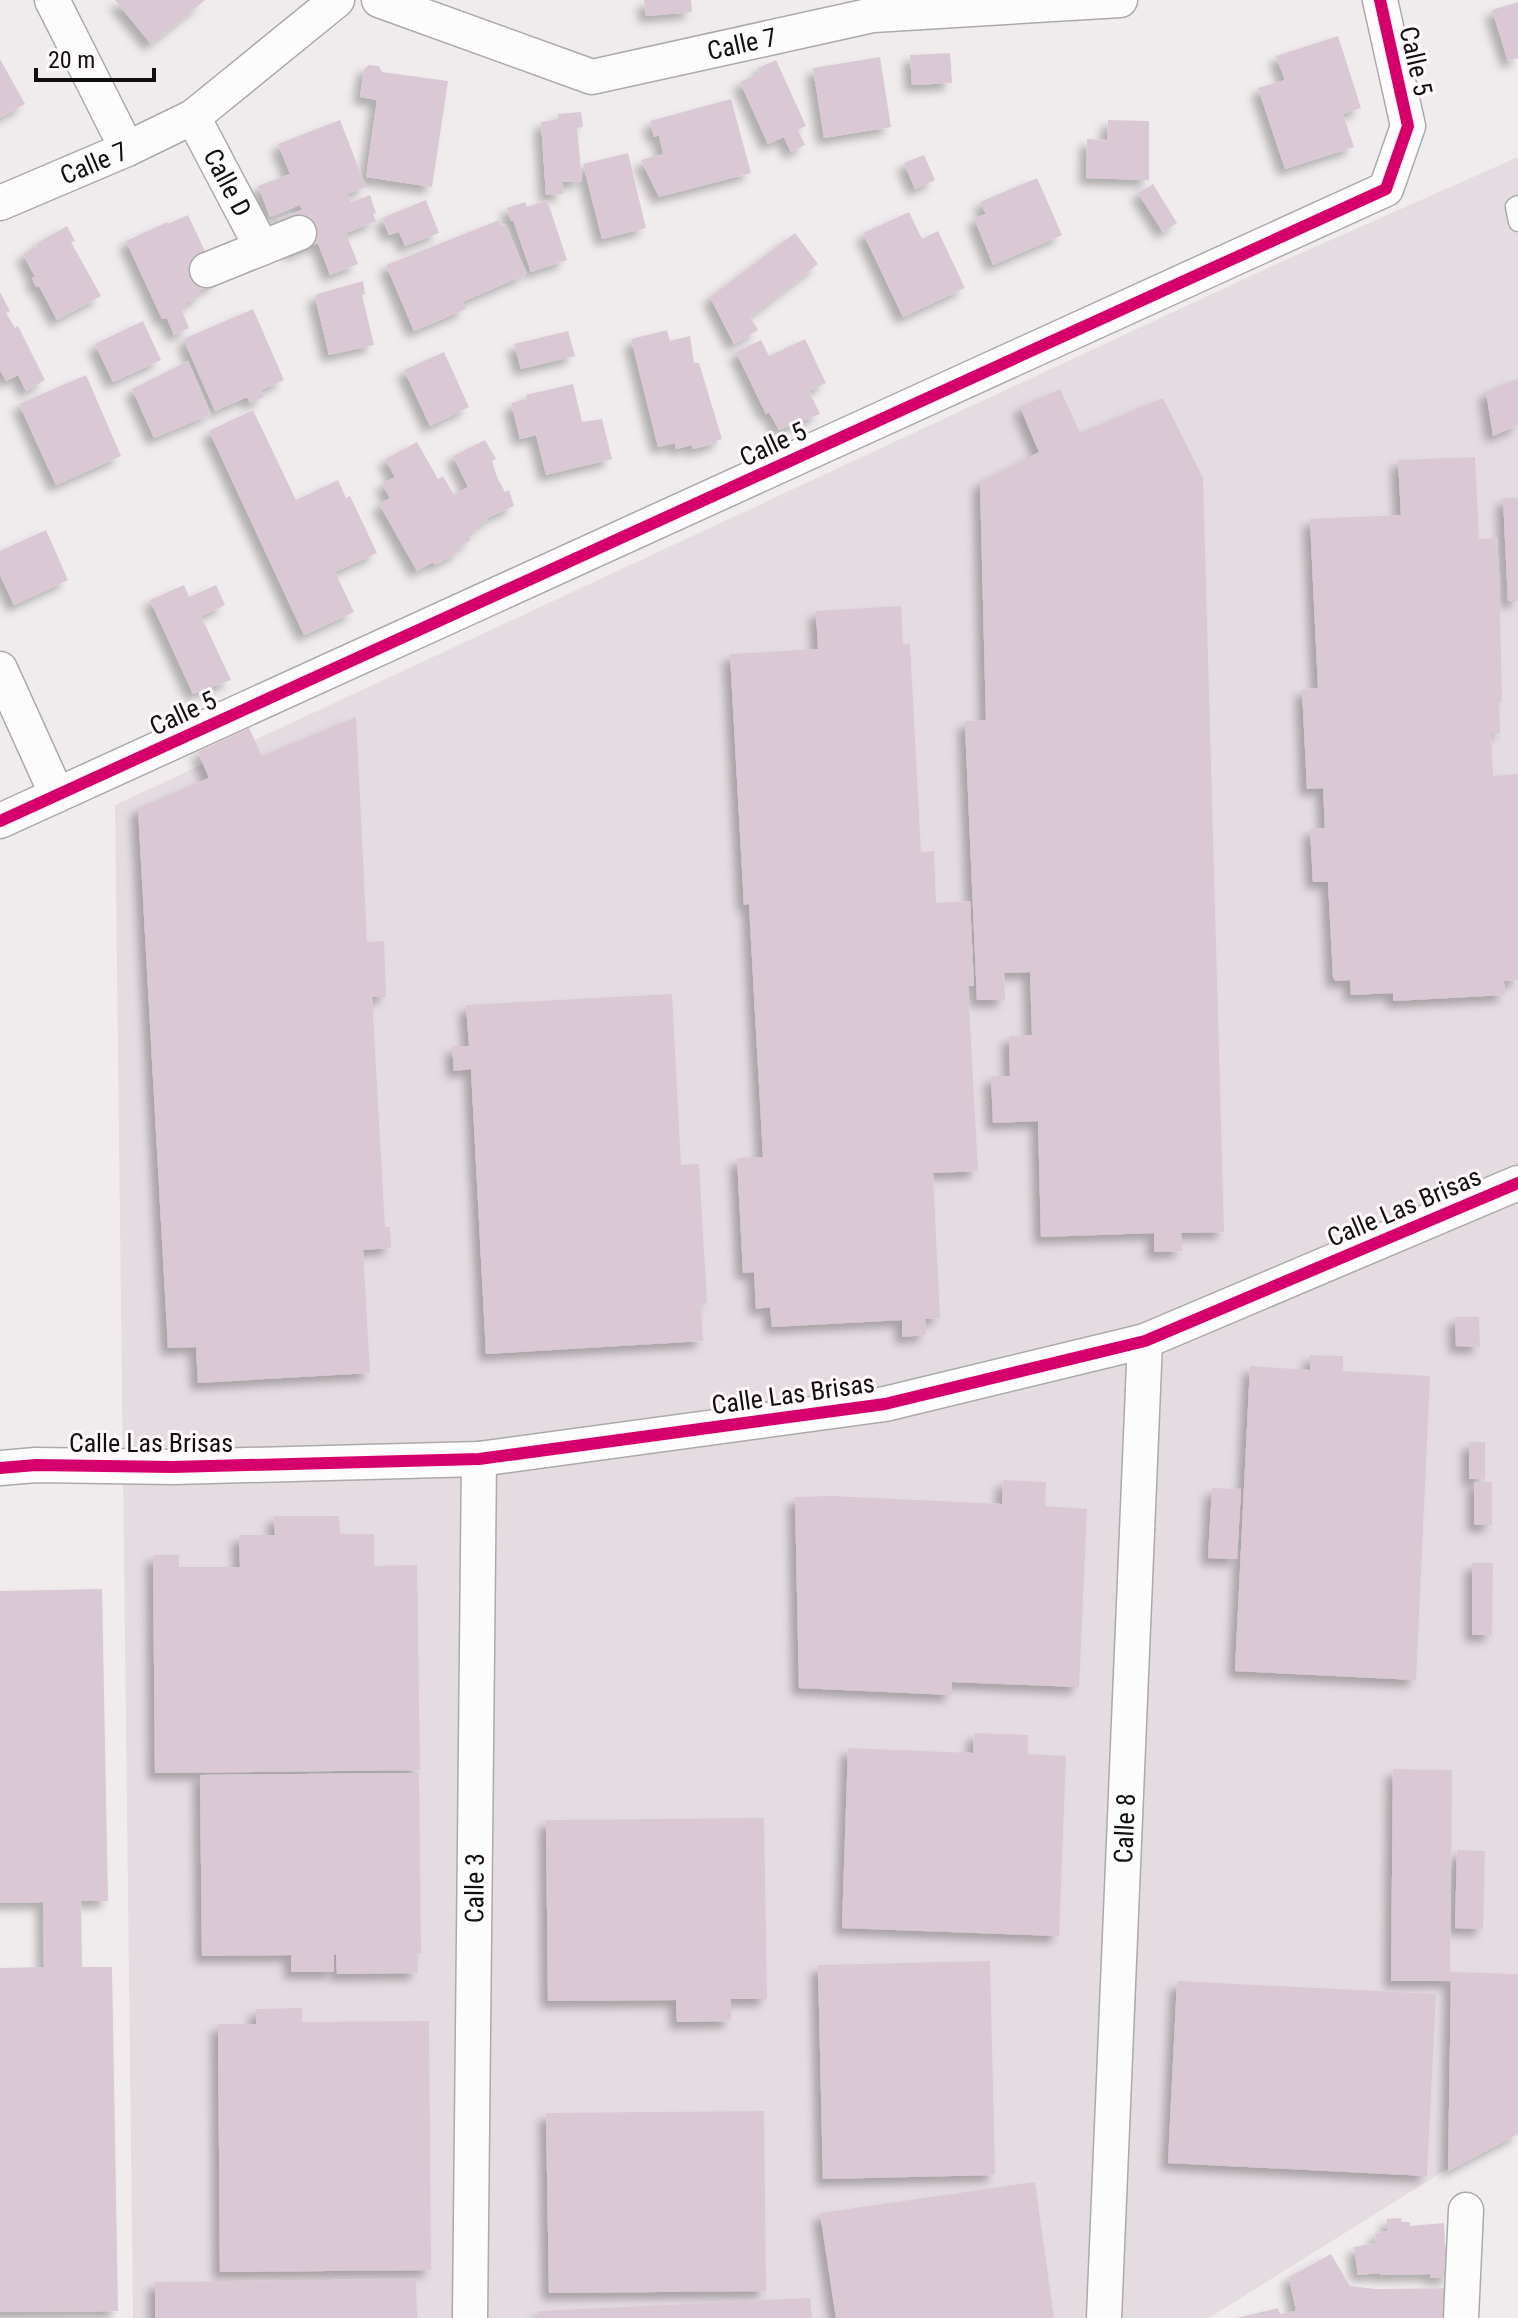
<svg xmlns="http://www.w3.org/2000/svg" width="1518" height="2318" viewBox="0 0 1518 2318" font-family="'Roboto Condensed',sans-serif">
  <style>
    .built { fill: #e5dce1 }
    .building { fill: #dac9d4; filter: url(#shadow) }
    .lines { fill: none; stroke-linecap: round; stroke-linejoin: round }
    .lane-casing { stroke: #aca9aa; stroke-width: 21 }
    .street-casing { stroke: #aca9aa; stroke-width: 37 }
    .lane { stroke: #fdfcfc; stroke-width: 18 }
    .street { stroke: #fdfcfc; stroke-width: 34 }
    .cycleway-casing { stroke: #fff8fc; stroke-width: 17 }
    .cycleway { stroke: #d6006c; stroke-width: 12 }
    .labels { text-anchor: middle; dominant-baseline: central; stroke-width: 6; stroke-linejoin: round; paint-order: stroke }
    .street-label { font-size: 26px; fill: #110f10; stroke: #fff8fc }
  </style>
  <defs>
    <filter id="shadow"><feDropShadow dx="-7" dy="7" stdDeviation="4" flood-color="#0004"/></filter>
  </defs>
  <rect width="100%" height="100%" fill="#f0ecee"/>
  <path class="built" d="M1518 157V2131L1439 2174 1209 2318H133L115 805 1272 266Z"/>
  <g class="building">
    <path d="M115 0H205L151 44Z"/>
    <path d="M644 0H691L692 12 646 16Z"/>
    <path d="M1518 2V58L1508 61 1492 10Z"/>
    <path d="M1338 36 1361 108 1343 114 1354 147 1285 169 1258 88 1285 80 1276 56Z"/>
    <path d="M950 53 952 83 912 85 910 55Z"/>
    <path d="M880 57 891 127 824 138 813 68Z"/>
    <path d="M0 59 25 104 0 118Z"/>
    <path d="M776 60 806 126 798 130 805 145 791 152 784 137 768 144 740 82 760 73 758 68Z"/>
    <path d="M369 65 379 66 382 72 448 81 432 187 366 177 377 100 360 97 364 69Z"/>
    <path d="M731 99 751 173 659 197 641 160 663 154 659 135 654 137 650 121Z"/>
    <path d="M581 112 583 127 577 128 582 181 562 182 563 194 546 195 541 122 558 119V114Z"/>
    <path d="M340 120 366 187 347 194 351 202 370 195 376 213 373 214 376 221 346 233 358 264 330 275 318 243 291 254 278 219 302 210 300 205 270 217 258 186 290 174 278 144Z"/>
    <path d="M1108 120 1149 121V180L1086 178 1087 139 1107 140Z"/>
    <path d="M628 153 646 228 602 239 583 164Z"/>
    <path d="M924 155 935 180 915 189 904 163Z"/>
    <path d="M1037 178 1062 235 993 265 974 218 986 214 980 202Z"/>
    <path d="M1153 184 1177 223 1163 232 1138 193Z"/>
    <path d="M426 200 439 233 405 246 399 232 389 235 382 218Z"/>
    <path d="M547 200 567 260 531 272 513 220 511 221 507 208 525 202 527 207Z"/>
    <path d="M909 212 922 239 938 231 965 288 903 317 863 233Z"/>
    <path d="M188 215 219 281 199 291 201 296 186 303 188 308 182 311 189 328 174 335 167 318 162 319 126 241 167 222 168 224Z"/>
    <path d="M499 220 501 226 505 224 527 274 462 302 466 309 414 331 386 265Z"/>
    <path d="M67 226 75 241 71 242 101 296 57 320 39 286 36 287 32 278 35 277 23 254 38 246 37 243Z"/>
    <path d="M795 233 818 264 750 317 758 330 734 344 710 297Z"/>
    <path d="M363 281 365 294 362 295 374 345 329 355 315 297 317 294Z"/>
    <path d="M0 292 10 311 6 313 15 328 18 326 45 380 26 391 18 375 6 381 0 370Z"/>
    <path d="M253 309 284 380 261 390 264 397 250 403 247 397 215 411 186 345V338Z"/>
    <path d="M143 321 161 360 113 382 95 344Z"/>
    <path d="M667 330 670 341 690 336 694 363H699L722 439 716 441 717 443 693 449 692 445 676 449 675 443 658 447 631 339Z"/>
    <path d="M568 331 575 356 521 369 514 344Z"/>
    <path d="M805 339 826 383 809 391 820 414 779 430 769 412 766 414 736 352 761 340 769 356Z"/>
    <path d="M444 352 469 407 430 426 404 370Z"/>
    <path d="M188 361 211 414 154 438 132 389Z"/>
    <path d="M86 375 121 456 56 485 19 404Z"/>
    <path d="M1518 378V425L1493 436 1486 392Z"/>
    <path d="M573 384 582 422 602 419 612 459 546 475 536 435 520 439 511 403 527 399 526 395Z"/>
    <path d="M1060 389 1080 433 1163 398 1203 478 1224 1232 1181 1233 1182 1251 1154 1252V1233L1041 1237 1038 1121 993 1123 991 1076H1010L1009 1036 1032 1035 1030 972 1004 973 1005 1000H977L965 724V721L986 720 980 482 1039 452 1020 407Z"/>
    <path d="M253 410 296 500 338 480 346 498 350 496 377 553 335 572 354 612 304 635 209 431Z"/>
    <path d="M485 440 496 459 492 461 497 477 505 492 509 490 514 506 487 518 488 520 477 526 478 529 468 534 471 540 458 548 460 551 435 565 433 562 417 571 379 504 390 498 382 484 395 477 385 459 417 442 438 479 443 476 454 495 468 487 453 456Z"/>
    <path d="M1475 457 1479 539 1497 538 1499 572 1502 701H1499L1500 733H1491L1493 776 1518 774V980L1504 981 1505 995 1393 1001V993L1351 995 1350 980 1335 981 1333 977 1328 882H1313L1310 829 1325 828 1323 788 1307 789 1302 689 1318 688 1310 519 1401 515 1398 460Z"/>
    <path d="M1503 498H1518V601H1508Z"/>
    <path d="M46 530 68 580 14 605 0 575V551Z"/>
    <path d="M184 585 189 597 216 585 225 605 201 616 231 680 193 694 150 600Z"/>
    <path d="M901 606 903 644H910L921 852 934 851 936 903 970 901 974 986H968L978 1171 933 1173 940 1318 925 1319 926 1335 902 1337V1320L772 1327 770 1307 756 1309 754 1272 743 1273 737 1158 763 1157 749 904 744 905 730 654 818 649 816 611Z"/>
    <path d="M356 717 367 942 384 941 386 997H372L385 1227H390L391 1248 363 1250 370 1373 198 1383 196 1347 168 1348 138 808 209 778 198 752 249 728 262 756Z"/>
    <path d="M672 994 681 1165 699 1164 707 1303 701 1304 703 1341 486 1354 471 1069 454 1071 452 1046H469L466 1005Z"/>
    <path d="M1455 1317H1479L1480 1347 1456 1346Z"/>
    <path d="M1310 1355 1343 1356V1371L1430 1376 1416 1680 1235 1671 1250 1366 1310 1370Z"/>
    <rect x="1469" y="1442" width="16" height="37"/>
    <path d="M1003 1480 1046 1482 1045 1506 1087 1509 1079 1687 952 1682V1695L799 1688 795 1497 832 1496 1002 1504Z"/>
    <rect x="1474" y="1482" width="18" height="43"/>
    <path d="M1212 1488 1241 1489 1237 1559 1208 1558Z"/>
    <path d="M274 1516H339L340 1534H374V1566L417 1565 420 1770 155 1773 153 1555H179V1567H240L239 1535H275Z"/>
    <path d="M1472 1563H1493L1492 1635H1472Z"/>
    <path d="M102 1589 108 1901H81L82 1967H112L118 2311 0 2312V1968L44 1967 43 1902 0 1903V1591Z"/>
    <path d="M974 1733 1028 1735V1754L1066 1756 1059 1936 842 1928 848 1748 973 1753Z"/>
    <path d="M1393 1769 1452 1770 1450 1972 1518 1974V2134L1448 2171 1451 1981H1391Z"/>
    <path d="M419 1773 421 1953H417L418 1973 337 1974 336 1954 334 1955V1972H291V1955L202 1956 200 1775Z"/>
    <path d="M764 1818 767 1999H731V2021L677 2022 676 2000 548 2001 546 1820Z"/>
    <path d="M1457 1850 1485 1851 1483 1929 1455 1928Z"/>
    <path d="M990 1961 995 2175 823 2179 818 1965Z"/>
    <path d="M1177 1981 1436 1994 1427 2176 1168 2163Z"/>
    <path d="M302 2008V2022L429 2021 431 2270 220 2272 218 2024H256V2009Z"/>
    <path d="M764 2111 766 2291 549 2293 546 2113Z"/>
    <path d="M1035 2182 1054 2318H836L820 2213Z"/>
    <path d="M1401 2218 1402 2222H1410V2226L1444 2223 1445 2246H1449L1450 2277 1431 2278 1430 2274 1380 2275V2273L1358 2275 1354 2247 1376 2243 1375 2233 1387 2231V2219Z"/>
    <path d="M1331 2254 1350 2286 1376 2289 1456 2288 1457 2309H1443L1442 2318H1237L1278 2308 1280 2314 1296 2311 1289 2277Z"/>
    <path d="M416 2279 417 2318H155V2282Z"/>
    <path d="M810 2298 812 2318H540L539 2311Z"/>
  </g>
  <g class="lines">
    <defs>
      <path id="lane" d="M1518 205 1515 207 1518 222"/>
      <g id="street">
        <path d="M52 0 127 149"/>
        <path id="s1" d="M379 0 592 77 873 15 1120 0"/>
        <path id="s2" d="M193 117 262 248"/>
        <path id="s3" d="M0 203 127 149 193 117 337 0"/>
        <path d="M207 270 299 233"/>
        <path d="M0 669 57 795"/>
        <path d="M0 821 1386 189 1408 126 1380 0"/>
        <path d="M0 1468 36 1465 173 1467 479 1459 885 1404 1145 1341 1518 1183"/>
        <path id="s4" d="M470 2318 479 1459"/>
        <path id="s5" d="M1104 2318 1145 1341"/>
        <path d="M1461 2318 1466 2210"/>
      </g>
    </defs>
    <use href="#lane" class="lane-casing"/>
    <use href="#street" class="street-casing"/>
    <use href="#lane" class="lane"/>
    <use href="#street" class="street"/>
    <defs>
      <g id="cycleway">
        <path d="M0 821 1386 189 1408 126 1380 0"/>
        <path d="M0 1468 36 1465 173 1467 479 1459 885 1404 1145 1341 1518 1183"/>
      </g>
    </defs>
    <use href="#cycleway" class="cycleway-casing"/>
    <use href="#cycleway" class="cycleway"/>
  </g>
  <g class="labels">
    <g class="street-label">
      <text stroke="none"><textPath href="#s1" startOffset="380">Calle 7</textPath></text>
      <text transform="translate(1416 61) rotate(77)">Calle 5</text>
      <text stroke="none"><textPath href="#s3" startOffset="102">Calle 7</textPath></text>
      <text stroke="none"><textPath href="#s2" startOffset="74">Calle D</textPath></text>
      <text transform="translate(773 444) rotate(-25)">Calle 5</text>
      <text transform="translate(183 713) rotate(-25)">Calle 5</text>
      <text transform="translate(1404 1207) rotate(-23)">Calle Las Brisas</text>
      <text transform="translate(793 1394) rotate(-8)">Calle Las Brisas</text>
      <text x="151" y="1443">Calle Las Brisas</text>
      <text stroke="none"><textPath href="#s5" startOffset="490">Calle 8</textPath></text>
      <text stroke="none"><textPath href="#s4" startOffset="430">Calle 3</textPath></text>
    </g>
  </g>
  <path d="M36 68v12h118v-12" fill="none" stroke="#110f10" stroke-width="4"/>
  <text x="48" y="68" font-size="24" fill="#110f10" stroke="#fff8fc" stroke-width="6" paint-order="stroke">20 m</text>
</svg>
